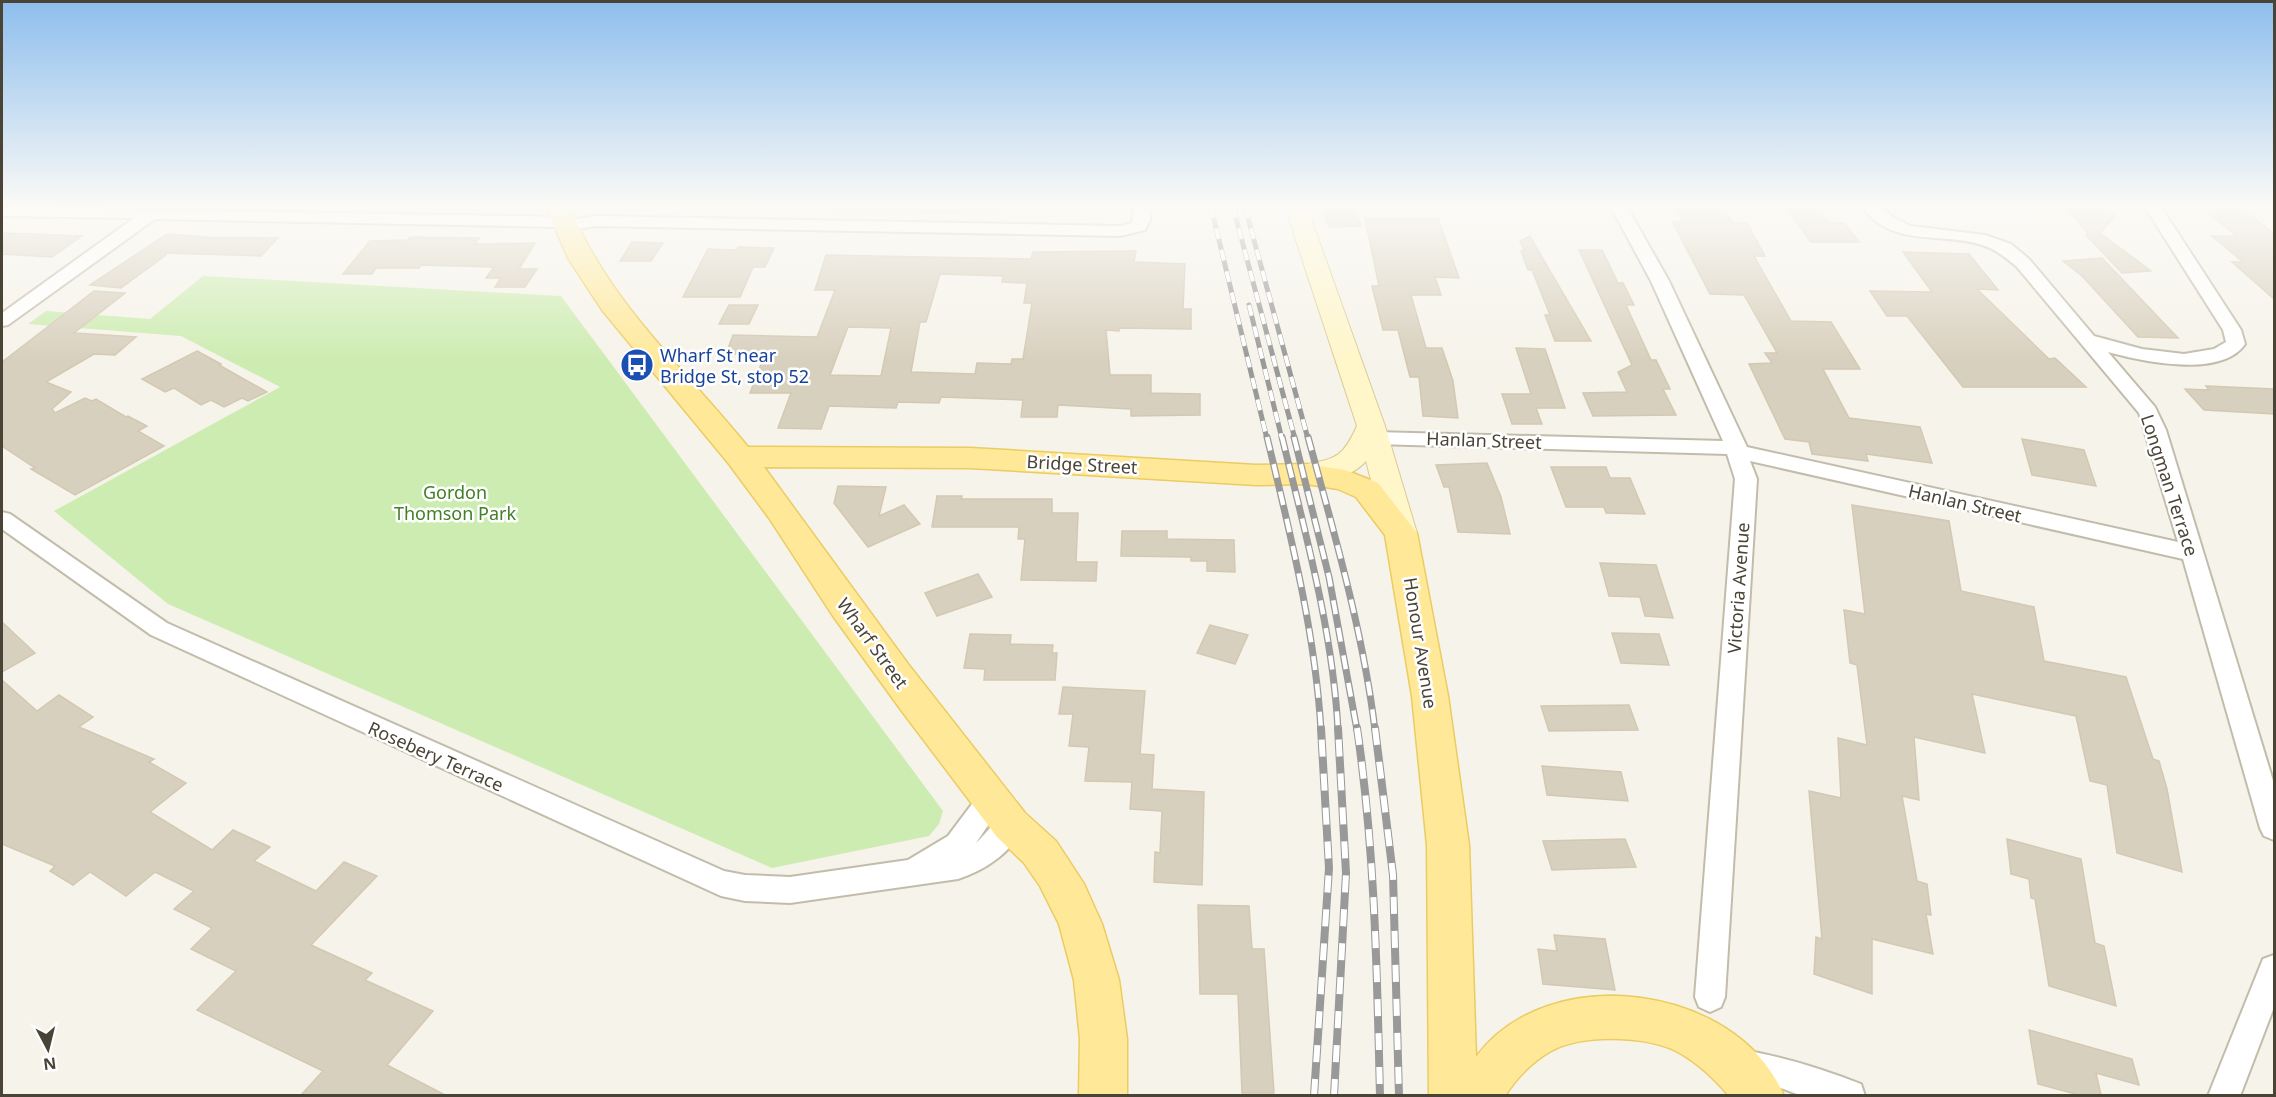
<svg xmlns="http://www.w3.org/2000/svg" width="2276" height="1097" viewBox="0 0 2276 1097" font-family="'Noto Sans',sans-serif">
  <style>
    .green { fill: #cdecb1 }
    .building { fill: #d8d0be; stroke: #d3c8b1; stroke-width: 1.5; fill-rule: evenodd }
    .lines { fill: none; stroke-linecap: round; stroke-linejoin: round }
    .minor-casing { stroke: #c2bcab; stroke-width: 4 }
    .secondary-casing { stroke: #d8cb97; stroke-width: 2 }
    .primary-casing { stroke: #ebcc62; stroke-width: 3 }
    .minor { fill: #fff; fill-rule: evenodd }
    .secondary { fill: #fff6ca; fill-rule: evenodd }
    .primary { fill: #ffe999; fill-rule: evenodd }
    .rail-far2-casing { stroke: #999; stroke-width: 5 }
    .rail-far1-casing { stroke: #999; stroke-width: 7 }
    .rail-casing { stroke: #999; stroke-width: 8 }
    .rail-far2 { stroke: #fff; stroke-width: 4; stroke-dasharray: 11; stroke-linecap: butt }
    .rail-far1 { stroke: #fff; stroke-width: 4.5; stroke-dasharray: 14; stroke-linecap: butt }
    .rail { stroke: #fff; stroke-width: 6; stroke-dasharray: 17; stroke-linecap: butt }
    .labels { text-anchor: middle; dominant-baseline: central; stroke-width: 5; stroke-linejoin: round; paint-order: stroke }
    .transit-label { font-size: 18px; fill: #164399; stroke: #fff; text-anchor: start }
    .street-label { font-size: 18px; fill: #4a4437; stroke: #fff }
    .park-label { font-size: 18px; fill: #418026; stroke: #fff }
  </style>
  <rect width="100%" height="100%" fill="#f6f3ea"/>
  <g class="green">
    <path d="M586 207H1001L999 215Z"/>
    <path d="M203 276 561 296 943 811 939 824 929 836 772 868 168 604 54 511 280 387 181 336 28 324 46 311 150 319Z"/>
  </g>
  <g class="building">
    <path d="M1674 207H1722L1733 223H1747L1765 256H1754L1791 321 1831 322 1860 369H1823L1849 418 1920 427 1932 463 1866 454 1868 461 1812 454 1809 442 1785 439 1749 364 1772 363 1765 353H1777L1744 295 1710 294 1672 221 1683 222Z"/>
    <path d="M1785 207H1817L1829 223H1844L1859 242H1811Z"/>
    <path d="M2065 207H2106L2115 216 2100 233 2151 271 2122 273 2086 235 2088 233Z"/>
    <path d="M1354 208 1361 226 1329 227 1322 209Z"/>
    <path d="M2241 208 2274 233V299L2232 262H2243L2212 236H2237L2202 209Z"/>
    <path d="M1365 218H1438L1459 278 1435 277 1441 295H1411L1426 348H1442L1453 381 1458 418 1423 416 1419 377H1410L1398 330H1383L1372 286H1379Z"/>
    <path d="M2 233 82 236 52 257 2 254Z"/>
    <path d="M167 234 203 237 278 238 261 256 165 253 166 255 121 288 90 285Z"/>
    <path d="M1530 236 1549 269 1591 341H1555L1545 315H1550L1532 270H1528L1521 251H1524L1520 241Z"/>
    <path d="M410 237 479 238 475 244 535 243 519 269H537L525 287H495L501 278H486L494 267 421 265 419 268H376L372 274H343L370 241 408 240Z"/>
    <path d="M632 242 663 243 651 261H620Z"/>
    <path d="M738 247 774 248 765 267H753L740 297H683L708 249 736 250Z"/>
    <path d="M1579 250H1602L1618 283H1623L1634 305H1626L1651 360H1656L1670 389H1663L1676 415 1593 416 1583 393 1627 392 1618 372 1632 365Z"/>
    <path d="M1136 251 1134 262 1185 264 1183 309H1191V329L1119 328V331L1106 330 1110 375H1151V393L1200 394V415L1131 416V409L1058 405 1057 417H1021L1023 400 941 397 939 403 898 402 896 408 829 406 821 429 778 428 791 393H750L765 354H726L733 335 817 337 835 290H815L826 255 1031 259 1033 252ZM940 274 1003 276 1002 282 1027 283 1024 303H1032L1023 359H1012L1011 364 977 363 975 374 911 372 920 322H926ZM848 327 891 328 881 376 830 375Z"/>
    <path d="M1903 252 1969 254 1998 290 1977 289 2049 359 2055 358 2086 387H1963L1907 316H1887L1870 291 1932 292Z"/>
    <path d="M2102 258 2178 338 2138 337 2082 276 2063 261Z"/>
    <path d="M94 291 125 293 74 333 136 337 115 355 94 354 46 382 71 392 52 409 55 413 85 398 92 401 96 399 126 417 128 416 147 426 138 431 164 446 75 495 31 469 35 468 2 446V362Z"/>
    <path d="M729 305H758L749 324H719Z"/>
    <path d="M1516 348 1545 349 1565 408H1536L1542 424H1512L1502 394H1531Z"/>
    <path d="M197 351 221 364 219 365 267 392 248 401 242 398 224 407 211 400 201 405 174 388 165 392 142 379Z"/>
    <path d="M2206 386 2274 389V414L2204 410 2185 389 2209 390Z"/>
    <path d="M2022 439 2084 450 2096 486 2032 475Z"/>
    <path d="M1487 463 1501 497 1510 534 1458 532 1449 487H1444L1436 465Z"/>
    <path d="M1551 467H1606L1610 478H1630L1645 514 1606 513 1604 507H1566Z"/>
    <path d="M838 486 886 487 879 516 904 505 920 524 868 547 834 503Z"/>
    <path d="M937 496H962L961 499H1052V513H1078L1076 562H1097L1096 581 1021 580 1025 539H1018L1019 527H932Z"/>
    <path d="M1852 505 1949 521 1961 591 2034 607 2044 661 2126 677 2153 759 2159 761 2167 789 2182 872 2117 853 2107 785 2090 781 2076 716 1972 694 1985 753 1914 737 1919 800 1902 796 1917 881 1927 884 1931 915 1926 914 1933 954 1872 939V994L1814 974 1816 937 1822 939 1809 791 1841 798 1838 738 1867 745 1857 665 1850 663 1844 610 1865 614Z"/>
    <path d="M1122 531H1167V539L1234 540 1235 572 1207 571V561H1191V557L1121 556Z"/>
    <path d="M1600 563 1656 565 1673 618 1645 616 1640 597 1609 596Z"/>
    <path d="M978 574 992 597 937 616 925 593Z"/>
    <path d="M2 622 35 653 2 672Z"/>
    <path d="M1210 625 1248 635 1235 664 1197 653Z"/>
    <path d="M1612 633 1659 634 1669 665 1621 663Z"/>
    <path d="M970 634 1011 635 1010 644 1053 645 1052 653H1057L1055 680H984L985 669 964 668Z"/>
    <path d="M2 680 37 711 59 695 93 717 79 727 154 759 149 762 186 783 150 812 212 850 233 830 270 847 254 861 316 891 344 862 377 876 311 945 372 973 365 980 433 1011 387 1065 445 1095H301L323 1071 197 1010 236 971 191 949 212 928 174 909 194 891 155 872 126 896 90 872 73 885 50 871 55 866 2 844Z"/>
    <path d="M1063 687 1145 691 1140 754 1154 755 1152 789 1204 792 1202 885 1154 882 1155 852 1160 853 1162 811 1130 809 1132 782 1085 781 1089 747 1069 746 1073 714H1059Z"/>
    <path d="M1629 705 1638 730 1549 731 1541 706Z"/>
    <path d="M1542 766 1621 772 1628 801 1547 795Z"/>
    <path d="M1625 839 1636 867 1552 870 1543 841Z"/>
    <path d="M2007 839 2081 859 2095 943 2104 946 2116 1006 2049 986 2035 899 2031 898 2029 879 2011 874Z"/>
    <path d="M1198 905 1249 906 1252 949H1264L1274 1093H1242L1238 994H1200Z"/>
    <path d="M1554 935 1605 939 1615 990 1543 984 1538 949 1557 951Z"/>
    <path d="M2029 1030 2132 1059 2139 1085 2096 1073 2101 1095H2079L2038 1084Z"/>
  </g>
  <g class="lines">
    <defs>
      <g id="minor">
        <path d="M2 207 563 217 570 220 596 216 1120 226 1132 223 1134 207H1150V220L1145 230 1120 236 596 226 565 231 557 227 155 219 8 325 2 326V313L134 218 2 216Z"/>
        <path d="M1611 207H1627L1669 281 1747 447 2178 542 2139 413 2017 267C2006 258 1996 249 1982 245 1940 231 1894 249 1862 207H1880L1894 218 1911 226 1985 235 2011 244 2029 259 2094 336 2142 349 2184 354 2214 349 2226 342 2223 330 2145 207H2161L2241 330 2245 344C2221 379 2141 361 2108 352L2155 407 2166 430 2274 784V840L2264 836 2260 828 2183 559 1750 461 1757 479 1725 997 1721 1007 1710 1012 1699 1007 1695 997 1735 479 1727 454 1375 444 1368 443 1365 438 1368 433 1375 432 1723 441 1651 281Z"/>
        <path d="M2 512 10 514 167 623 724 871 745 875 790 877 908 860 948 836 981 792 991 789 1001 792 1005 800 976 843C991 830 999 809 1021 817L1025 825C1012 852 986 870 958 879L790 903 745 901 721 896 151 635 2 529Z"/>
        <path d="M2274 955V1007L2240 1096H2208L2263 959Z"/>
        <path d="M1737 1049C1781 1056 1820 1068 1861 1084L1865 1096H1802L1781 1088 1737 1081 1726 1076 1721 1065 1726 1054Z"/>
      </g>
      <path id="secondary" d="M1285 207H1307L1385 426 1417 533 1412 541 1401 544 1390 541 1385 533 1366 461C1352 478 1316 486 1296 481L1291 474 1296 467C1332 457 1340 464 1357 426Z"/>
      <path id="primary" d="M546 207H570C608 302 685 369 748 447L970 448 1256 465 1306 464 1345 470 1378 483 1417 533 1448 696 1469 845 1476 1057C1548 959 1738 984 1784 1096H1729C1713 1077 1695 1060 1672 1049 1641 1036 1581 1034 1551 1051 1532 1062 1517 1077 1505 1096H1429L1427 845 1412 696 1385 535 1356 497 1338 489 1306 484 1256 485 970 468 764 467 908 664 1025 813 1056 841 1084 884 1102 924 1119 980 1127 1039V1096H1079L1080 1039 1074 980 1059 924 1040 886 1024 863 997 837 901 710 833 616 769 518 729 464 602 310 568 258Z"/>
    </defs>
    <use href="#minor" class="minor-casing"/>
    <use href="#secondary" class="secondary-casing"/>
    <use href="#primary" class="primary-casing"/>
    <use href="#minor" class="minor"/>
    <use href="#secondary" class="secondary"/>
    <use href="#primary" class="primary"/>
    <defs>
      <g id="rail-far2">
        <path d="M1211 207 1267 439"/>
        <path d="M1233 207 1295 439"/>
        <path d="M1245 207 1308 439"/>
        <path d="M1249 305 1282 439"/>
      </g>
      <g id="rail-far1">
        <path d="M1267 437C1290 533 1315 631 1321 730"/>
        <path d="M1282 437C1305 532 1333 632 1338 730"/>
        <path d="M1294 437 1329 577 1357 730"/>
        <path d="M1308 437C1334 533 1363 631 1375 730"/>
      </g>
      <g id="rail">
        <path d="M1357 728C1375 850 1377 973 1380 1096"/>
        <path d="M1375 728 1393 875 1399 1096"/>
        <path d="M1314 1096 1329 868 1321 728"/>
        <path d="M1334 1096 1346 873 1338 728"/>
      </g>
    </defs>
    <use href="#rail-far2" class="rail-far2-casing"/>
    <use href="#rail-far1" class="rail-far1-casing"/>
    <use href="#rail" class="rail-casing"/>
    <use href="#rail-far2" class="rail-far2"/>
    <use href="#rail-far1" class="rail-far1"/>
    <use href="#rail" class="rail"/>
  </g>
  <linearGradient id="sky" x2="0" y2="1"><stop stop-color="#8dbeed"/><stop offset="0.57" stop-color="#fbfaf6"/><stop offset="1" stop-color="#fbfaf6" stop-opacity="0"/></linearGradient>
  <rect width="2276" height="361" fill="url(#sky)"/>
  <defs>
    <symbol id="bus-disc" viewBox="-11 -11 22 22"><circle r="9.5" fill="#1a4fb4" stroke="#fff"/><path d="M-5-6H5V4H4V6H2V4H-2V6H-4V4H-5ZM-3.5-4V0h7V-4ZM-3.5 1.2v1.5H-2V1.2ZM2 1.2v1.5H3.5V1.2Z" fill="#fff"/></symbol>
  </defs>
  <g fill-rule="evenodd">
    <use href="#bus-disc" x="618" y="346" width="38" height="38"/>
  </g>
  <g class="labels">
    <g class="transit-label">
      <text x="660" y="355">Wharf St near<tspan x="660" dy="21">Bridge St, stop 52</tspan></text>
    </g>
    <g class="street-label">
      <text transform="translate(1484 440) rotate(2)">Hanlan Street</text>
      <text transform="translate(1082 464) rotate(3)">Bridge Street</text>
      <text transform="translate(2170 485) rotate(72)">Longman Terrace</text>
      <text transform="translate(1965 503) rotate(13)">Hanlan Street</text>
      <text transform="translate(1738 588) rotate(-86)">Victoria Avenue</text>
      <text transform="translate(873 643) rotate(54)">Wharf Street</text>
      <text transform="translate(1421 643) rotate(81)">Honour Avenue</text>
      <text transform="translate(436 756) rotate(24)">Rosebery Terrace</text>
    </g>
    <g class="park-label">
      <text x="455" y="492">Gordon<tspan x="455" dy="21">Thomson Park</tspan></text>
    </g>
  </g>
  <rect width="2276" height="1097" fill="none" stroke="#4a4437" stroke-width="6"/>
  <g transform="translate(48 1049) rotate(173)" stroke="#ffffff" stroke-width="4.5" paint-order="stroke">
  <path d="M0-4.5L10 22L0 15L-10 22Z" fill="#4a4437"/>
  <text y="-9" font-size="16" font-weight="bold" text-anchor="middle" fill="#4a4437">N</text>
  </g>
</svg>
